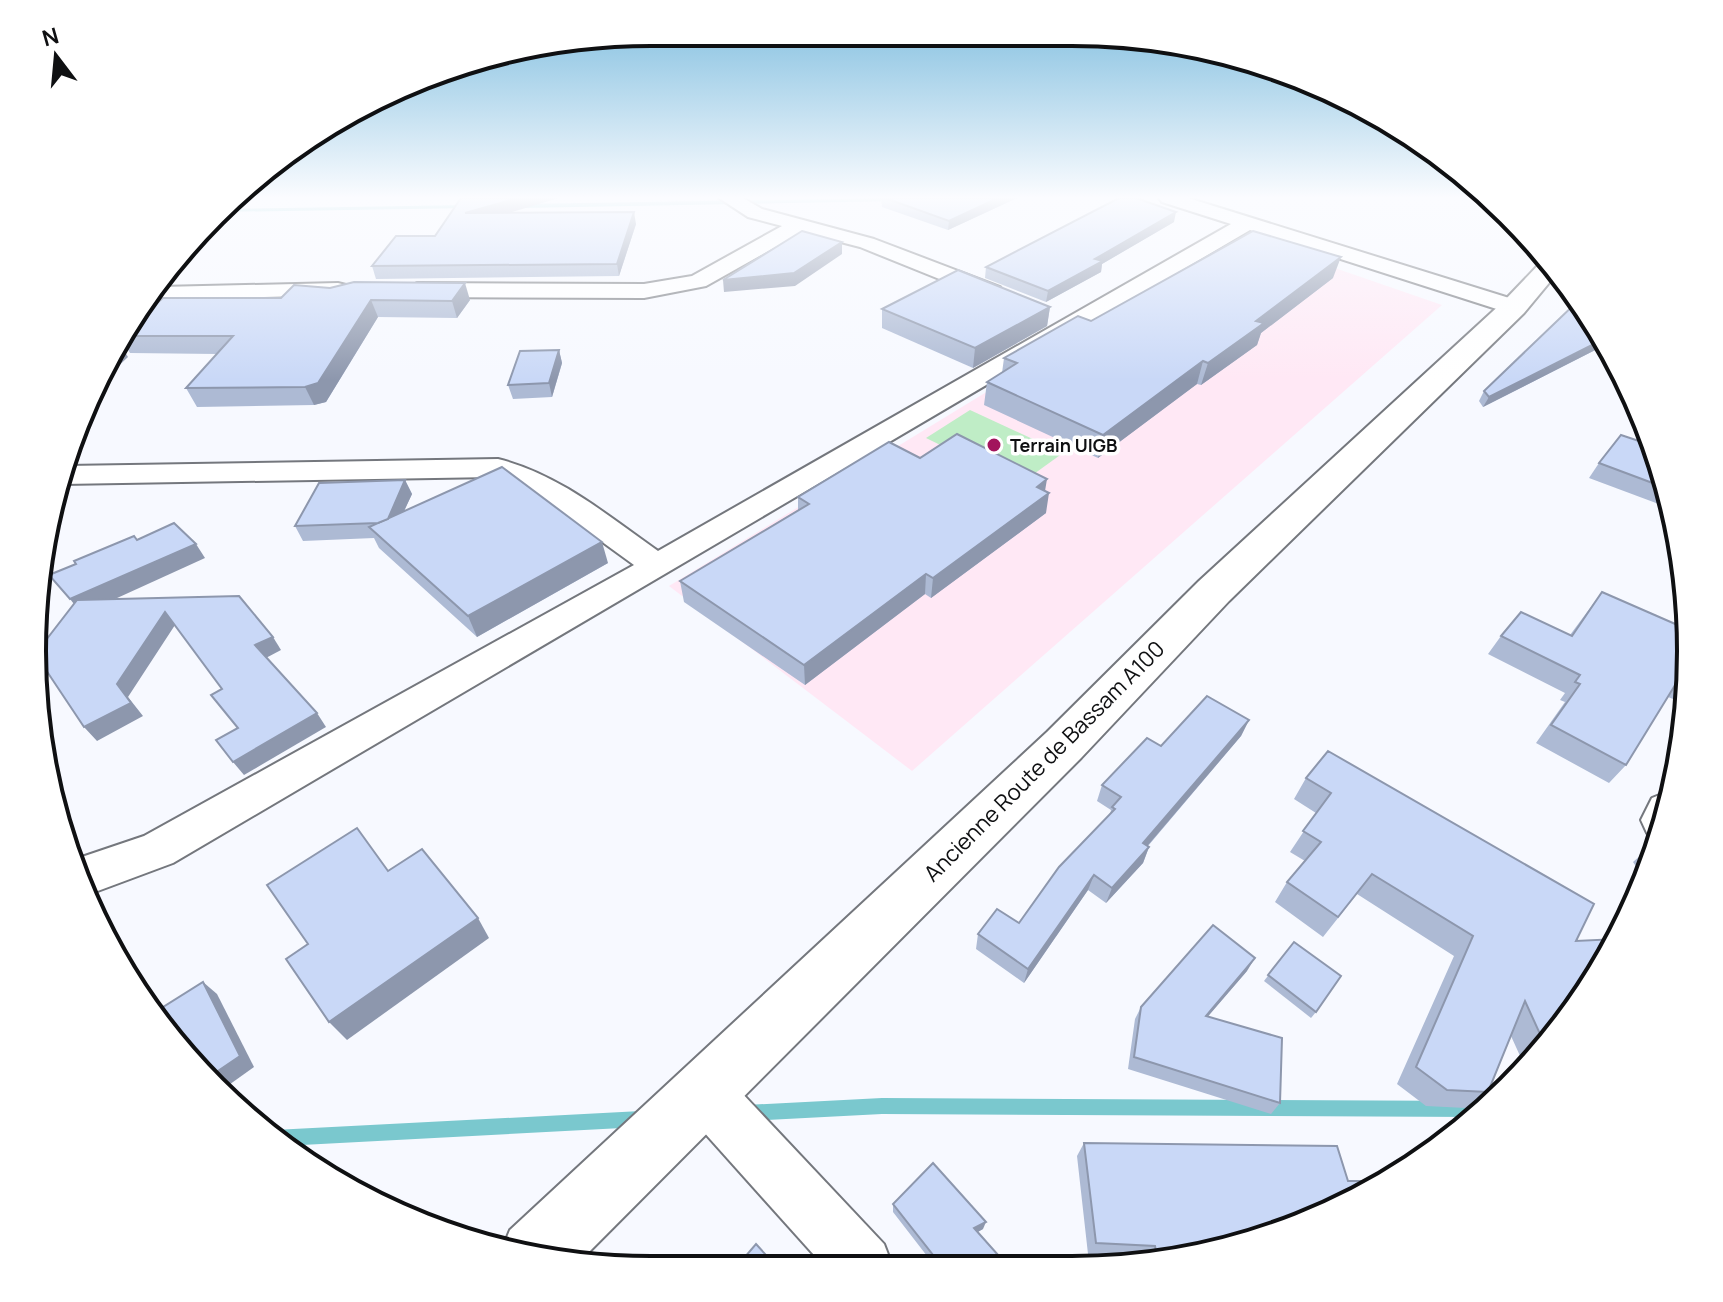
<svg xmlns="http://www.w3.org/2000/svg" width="1723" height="1302" viewBox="0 0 1723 1302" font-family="Manrope,sans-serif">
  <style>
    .education { fill: #ffe8f5 }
    .green { fill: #bfedc6 }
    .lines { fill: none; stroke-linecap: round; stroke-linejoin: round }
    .stream { fill: #7ac8ce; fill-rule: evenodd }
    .minor-casing { stroke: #74777d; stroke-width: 4 }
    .secondary-casing { stroke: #74777d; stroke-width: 4 }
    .minor { fill: #fff; fill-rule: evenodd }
    .secondary { fill: #fff; fill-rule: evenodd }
    .wall { fill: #adbad4 }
    .shaded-wall { fill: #8d97ad }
    .building { fill: #c9d8f7; stroke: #8d97ad; stroke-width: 2 }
    .poi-dot { fill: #a2145c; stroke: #fff; stroke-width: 3 }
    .labels { text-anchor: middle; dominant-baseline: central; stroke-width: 7; stroke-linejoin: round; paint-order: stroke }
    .far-poi-label { font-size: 18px; font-weight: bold; fill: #0f1012; stroke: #fff; text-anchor: start }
    .street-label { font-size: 22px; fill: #0f1012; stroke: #fff }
    .rim { fill: none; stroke: #0f1012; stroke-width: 4 }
  </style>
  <rect width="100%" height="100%" fill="#f7f9ff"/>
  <path class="education" d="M1242 236 1442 305 912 771 669 586Z"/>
  <path class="green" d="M970 410 1063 453 1020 484 926 438Z"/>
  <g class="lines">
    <g class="stream">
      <path d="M896 198 899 200 898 201 521 208 518 206 521 204Z"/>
      <path d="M468 205 470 206V208L215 212 219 209Z"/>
      <path d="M882 1098 1485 1101 1491 1104 1475 1117 882 1114 746 1121 740 1119 738 1113 740 1107 746 1105Z"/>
      <path d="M641 1111 647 1113 649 1119 647 1125 641 1127 283 1146 268 1133 274 1130Z"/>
    </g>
    <defs>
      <g id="minor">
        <path d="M719 198H743L762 209 874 239 1000 287 1003 292 992 299 984 297 860 247 802 232 706 286 644 298 417 297 406 290 417 283 644 284 692 276 782 226 748 217Z"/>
        <path d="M1159 198H1188L1522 302 1526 307 1514 314 1506 312 1250 230 173 863 87 895 70 861 144 836 634 565 550 504 495 477 63 484 60 483 66 466 498 459C559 474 608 516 658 551L1231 224 1162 202Z"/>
        <path d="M338 283 346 285 349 290 346 295 151 300 160 287Z"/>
        <path d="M1667 792 1672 794 1659 837 1647 833 1641 820 1652 798Z"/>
        <path d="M704 1066 723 1073 884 1244 892 1265H823L685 1111 678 1092 685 1073Z"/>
      </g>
      <path id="secondary" d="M1546 257 1558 272 1524 313 1229 601 1081 758 576 1265 503 1247 510 1230 1047 732 1199 581 1504 301Z"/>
    </defs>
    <use href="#minor" class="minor-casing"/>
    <use href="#secondary" class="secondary-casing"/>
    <use href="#minor" class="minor"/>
    <use href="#secondary" class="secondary"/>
  </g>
  <g class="wall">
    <path d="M881 198H1017L948 230 882 207Z"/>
    <path d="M509 213 636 224 619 276 376 279 372 266 435 236Z"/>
    <path d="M1174 222 1102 264 1101 272 1046 302 985 278 986 267Z"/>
    <path d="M1333 278 1261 333 1257 345 1201 385 1197 384 1098 458 984 405 987 382 1002 373 1004 358 1091 321Z"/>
    <path d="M163 298 470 300 457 318 378 317 326 402 314 405 197 407 186 388 217 354 130 353 122 340 136 321Z"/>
    <path d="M1050 307 1047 326 973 368 882 328V309Z"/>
    <path d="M1586 307 1607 344 1483 407 1479 401 1484 391Z"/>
    <path d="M559 350 562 363 552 397 513 399 508 385Z"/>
    <path d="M1654 446 1669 498 1664 506 1589 478 1599 463Z"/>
    <path d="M920 458 1045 491 1046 513 931 598 925 594 805 685 684 602 680 581 798 510V497Z"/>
    <path d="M405 480 412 494 404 511 608 563 477 637 379 548 374 538 303 541 295 526Z"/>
    <path d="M1602 592 1691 651 1688 684 1673 699 1668 697 1626 765 1609 783 1536 743 1565 702 1560 700 1565 693 1488 654 1501 636 1570 635Z"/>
    <path d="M1249 720 1241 736 1148 846 1149 847 1143 863 1106 903 1088 890 1024 983 976 949 978 934 1019 923 1110 815 1111 810 1097 801 1102 785 1161 746Z"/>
    <path d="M1306 778 1576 941 1587 995 1526 1069 1511 1036 1488 1092 1466 1108 1426 1106 1397 1084 1454 956 1357 894 1323 937 1275 902 1287 882 1305 861 1290 852 1316 813 1294 799Z"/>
    <path d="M1656 842H1658L1646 881 1633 862Z"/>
    <path d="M1294 942 1316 1012 1311 1018 1264 981Z"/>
    <path d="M1247 971 1208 1016 1280 1103 1271 1114 1128 1069 1135 1019 1141 1007Z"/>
    <path d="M1084 1143 1271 1237 1152 1265H1147L1146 1256 1088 1254 1077 1156Z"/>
    <path d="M893 1204 983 1229 977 1232 1007 1265H934L893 1212Z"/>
  </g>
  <g class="shaded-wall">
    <path d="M233 198H244L189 246 213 214Z"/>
    <path d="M518 198H559L469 225 465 213Z"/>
    <path d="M998 198H1017L948 230 949 221Z"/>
    <path d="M634 212 636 224 619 276 617 264Z"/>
    <path d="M1176 212 1174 222 1102 264 1101 272 1046 302 1048 291 1095 259Z"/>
    <path d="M842 242V254L795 286 724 292 723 280Z"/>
    <path d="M1341 257 1333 278 1261 333 1257 345 1201 385 1208 363 1256 321Z"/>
    <path d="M465 283 470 300 457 318 452 301Z"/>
    <path d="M371 300 378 317 326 402 314 405 305 387Z"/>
    <path d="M1050 307 1047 326 973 368 975 348Z"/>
    <path d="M1604 339 1607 344 1483 407 1489 397Z"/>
    <path d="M120 344 128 357 91 392 96 377Z"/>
    <path d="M559 350 562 363 552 397 549 383Z"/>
    <path d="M1203 361 1197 384 1098 458 1103 435Z"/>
    <path d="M1047 479 1044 497 1049 493 1046 513 931 598 933 578 1037 487Z"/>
    <path d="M405 480 412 494 392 537 386 523Z"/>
    <path d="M602 542 608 563 477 637 468 616Z"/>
    <path d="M196 544 205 558 82 614 70 599Z"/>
    <path d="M926 574 925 594 805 685 804 665Z"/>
    <path d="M165 612 175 625 128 697 143 716 97 741 84 727 117 684Z"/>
    <path d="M273 637 281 650 264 659 255 645Z"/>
    <path d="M317 713 326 727 244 775 233 762Z"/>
    <path d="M1249 720 1241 736 1137 858 1143 843Z"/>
    <path d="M1149 847 1143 863 1106 903 1112 888Z"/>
    <path d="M1094 875 1088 890 1024 983 1028 969Z"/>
    <path d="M478 918 489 938 347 1040 329 1022Z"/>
    <path d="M1255 958 1247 971 1198 1028 1206 1016Z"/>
    <path d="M203 982 217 994 254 1067 219 1092 212 1087 206 1079Z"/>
    <path d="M180 1031 196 1043 183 1051 171 1037Z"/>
    <path d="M986 1222 983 1229 971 1236 974 1228Z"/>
  </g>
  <g class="building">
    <path d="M461 198H518L465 213 634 212 617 264 372 266 396 236H435Z"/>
    <path d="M885 198H998L949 221Z"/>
    <path d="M1119 198H1136L1176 212 1095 259 1103 261 1048 291 986 267Z"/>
    <path d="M802 231 842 242 794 273 723 280Z"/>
    <path d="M1253 231 1341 257 1256 321 1264 323 1208 363 1203 361 1103 435 987 382 1017 363 1004 358 1078 316 1091 321Z"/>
    <path d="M958 270 1050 307 975 348 882 309Z"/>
    <path d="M354 282 465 283 452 301 371 300 318 383 305 387 186 388 233 336H126L136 321 163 298H281L294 285 330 288Z"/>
    <path d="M1580 299 1586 307 1604 339 1489 397 1484 391Z"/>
    <path d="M559 350 549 383 508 385 520 351Z"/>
    <path d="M957 434 1047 479 1037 487 1049 493 933 578 926 574 804 665 680 581 809 504 798 497 889 442 920 458Z"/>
    <path d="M1621 435 1654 446 1666 488 1599 463Z"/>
    <path d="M502 467 602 542 468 616 369 527Z"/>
    <path d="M405 480 388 519 378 523 295 526 319 483Z"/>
    <path d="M174 523 196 544 70 599 49 575 76 564 74 561 134 536 137 540Z"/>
    <path d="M1602 592 1689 630 1691 651 1688 681 1680 677 1626 765 1551 725 1580 684 1575 682 1580 675 1501 636 1521 612 1572 636Z"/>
    <path d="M239 596 273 637 255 645 317 713 233 762 216 740 238 728 211 695 222 689 165 612 117 684 131 703 84 727 36 655V653L77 600Z"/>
    <path d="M1207 696 1249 720 1143 843 1149 847 1112 888 1094 875 1028 969 978 934 997 909 1019 923 1059 867 1115 809 1112 807 1121 797 1102 785 1147 738 1161 746Z"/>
    <path d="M1328 751 1594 904 1576 941 1617 939 1587 995 1545 1045 1525 1001 1488 1092 1447 1090 1416 1067 1473 936 1372 874 1338 917 1287 882 1321 842 1303 831 1331 793 1306 778Z"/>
    <path d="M357 828 388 871 422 849 478 918 329 1022 286 959 308 944 267 885Z"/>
    <path d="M1213 925 1255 958 1206 1016 1282 1038 1280 1103 1134 1057 1141 1007Z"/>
    <path d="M1294 942 1341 976 1316 1012 1268 975Z"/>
    <path d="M203 982 240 1056 206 1079 199 1071 180 1031 171 1037 152 1014Z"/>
    <path d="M1084 1143 1337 1146 1348 1181H1386L1271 1237 1158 1263 1155 1246 1096 1243Z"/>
    <path d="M933 1163 986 1222 974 1228 1007 1265H941L893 1204Z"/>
    <path d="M756 1244 775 1265H738Z"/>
  </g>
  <linearGradient id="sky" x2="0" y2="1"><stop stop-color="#7cbcde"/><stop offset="0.52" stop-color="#fbfcff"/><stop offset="1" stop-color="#fbfcff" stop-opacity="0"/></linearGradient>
  <rect width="1723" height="380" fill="url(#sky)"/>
  <circle class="poi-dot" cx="994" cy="445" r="8"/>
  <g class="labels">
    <g class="far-poi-label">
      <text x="1010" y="445">Terrain UIGB</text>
    </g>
    <g class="street-label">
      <text transform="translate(1044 761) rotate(-45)">Ancienne Route de Bassam A100</text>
    </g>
  </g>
  <path d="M0 0H1723V1302H0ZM651 46H1072A605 605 0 0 1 1677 651V651A605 605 0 0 1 1072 1256H651A605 605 0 0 1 46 651V651A605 605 0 0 1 651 46Z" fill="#fff" fill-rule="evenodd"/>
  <path class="rim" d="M651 46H1072A605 605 0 0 1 1677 651V651A605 605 0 0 1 1072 1256H651A605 605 0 0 1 46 651V651A605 605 0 0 1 651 46Z"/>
  <g transform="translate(56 56) rotate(344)" stroke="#ffffff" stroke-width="6" paint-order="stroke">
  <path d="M0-6L14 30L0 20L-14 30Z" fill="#0f1012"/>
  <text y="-12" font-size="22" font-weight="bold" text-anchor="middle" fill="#0f1012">N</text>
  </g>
</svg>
